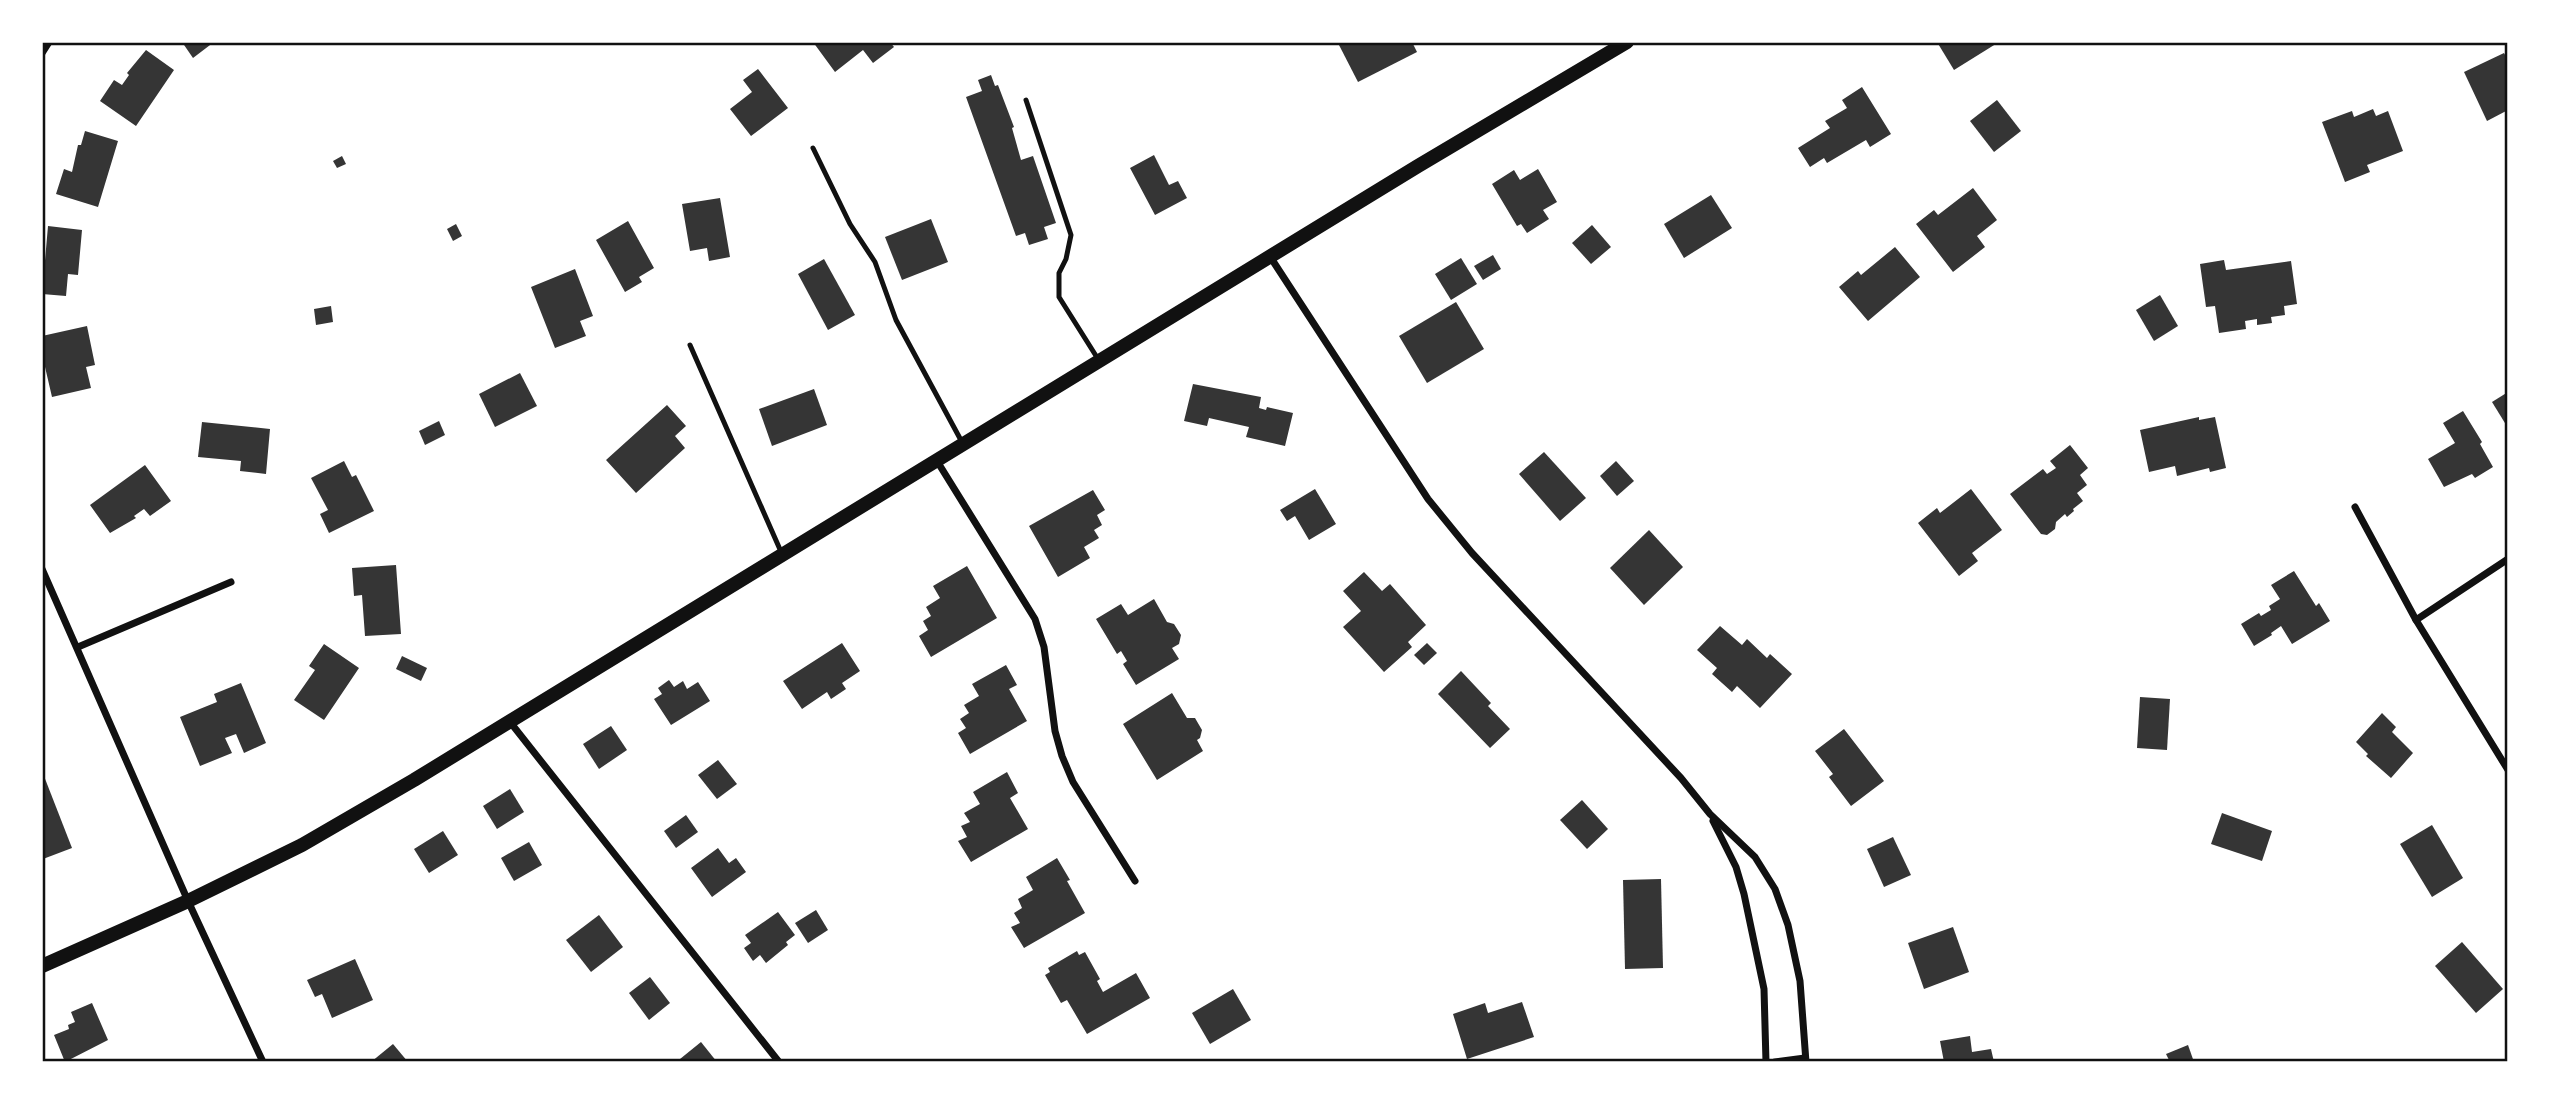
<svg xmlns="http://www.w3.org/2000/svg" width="2550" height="1104" viewBox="0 0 2550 1104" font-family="'Work Sans',sans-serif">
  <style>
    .building { fill: #353535 }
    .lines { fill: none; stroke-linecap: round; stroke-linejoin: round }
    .service { stroke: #111; stroke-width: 5 }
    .minor { stroke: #111; stroke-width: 7 }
    .secondary { stroke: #111; stroke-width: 14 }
    .neatline { fill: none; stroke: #111; stroke-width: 2.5 }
  </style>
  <rect width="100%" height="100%" fill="#fff"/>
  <g class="building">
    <path d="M182 42H214L193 58Z"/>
    <path d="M813 42H890L894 47 873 63 863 50 835 72Z"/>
    <path d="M1344 42H1412L1417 52 1358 82 1339 45Z"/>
    <path d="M1937 42H1999L1954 70Z"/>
    <path d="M146 50 174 70 136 126 100 101 114 80 122 85 129 75 127 73Z"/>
    <path d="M2504 53 2508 60V110L2487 121 2464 72Z"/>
    <path d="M758 69 788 108 751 136 730 109 752 92 743 80Z"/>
    <path d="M991 75 995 86 998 85 1014 127 1012 128 1021 160 1033 156 1056 223 1044 227 1048 239 1029 245 1025 233 1016 236 966 97 982 91 978 80Z"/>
    <path d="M1862 87 1891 134 1870 147 1866 140 1827 163 1824 158 1810 167 1798 148 1830 128 1825 121 1847 108 1842 100Z"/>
    <path d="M1997 100 2021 131 1994 152 1970 121Z"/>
    <path d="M2373 109 2376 116 2388 111 2403 151 2367 165 2370 172 2345 182 2322 122 2352 111 2354 117Z"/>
    <path d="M85 131 118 141 98 207 56 194 64 169 72 172 78 145H81Z"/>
    <path d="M1154 155 1169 185 1178 181 1187 198 1155 215 1130 168Z"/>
    <path d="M342 156 346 164 337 168 333 161Z"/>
    <path d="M1538 169 1557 202 1543 210 1549 219 1527 233 1521 224 1517 226 1492 184 1514 170 1520 180Z"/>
    <path d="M1973 188 1997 220 1977 236 1985 247 1953 272 1916 224 1934 210 1938 215Z"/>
    <path d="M1711 195 1732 228 1684 258 1664 224Z"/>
    <path d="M720 198 730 257 709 261 707 248 690 251 682 204Z"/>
    <path d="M931 219 948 262 902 280 885 237Z"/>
    <path d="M628 221 654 268 639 277 642 282 625 292 596 240Z"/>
    <path d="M456 224 462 236 453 241 447 229Z"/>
    <path d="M1592 225 1611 247 1591 264 1572 243Z"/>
    <path d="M48 226 82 230 78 275 68 274 66 296 42 294V272H44Z"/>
    <path d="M1895 247 1920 277 1868 321 1839 287 1858 271 1861 275Z"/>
    <path d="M1493 255 1501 269 1483 280 1474 266Z"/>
    <path d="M1461 258 1477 284 1451 300 1435 274Z"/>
    <path d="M824 259 855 315 828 330 798 274Z"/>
    <path d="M2224 260 2226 270 2291 261 2297 304 2284 306 2285 315 2271 317 2272 323 2257 325V319L2245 321 2246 329 2219 333 2215 306 2206 307 2200 264Z"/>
    <path d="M575 269 593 316 580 321 586 336 555 348 531 287Z"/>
    <path d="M2160 295 2178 326 2154 341 2136 310Z"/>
    <path d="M1456 302 1484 349 1427 383 1399 336Z"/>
    <path d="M331 306 333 322 316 325 314 309Z"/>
    <path d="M87 326 95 365 86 367 91 388 52 397 42 354V336Z"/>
    <path d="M520 373 537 406 495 427 479 394Z"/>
    <path d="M1193 384 1261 397 1259 408 1266 410 1267 407 1293 413 1285 446 1246 437 1249 427 1209 418 1207 426 1184 421Z"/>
    <path d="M814 389 827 425 772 446 759 409Z"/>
    <path d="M2508 392V428L2492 402Z"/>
    <path d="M667 405 686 426 675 436 685 448 636 493 606 460Z"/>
    <path d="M2463 411 2482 442 2480 444 2493 467 2475 478 2472 474 2444 487 2428 459 2455 443 2443 423Z"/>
    <path d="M2199 417V420L2215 417 2226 468 2210 472 2209 468 2177 476 2175 466 2149 472 2140 430Z"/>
    <path d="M439 421 445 435 425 445 419 431Z"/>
    <path d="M202 422 270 429 266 474 240 471 241 461 198 457Z"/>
    <path d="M2070 445 2088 468 2080 475 2087 485 2077 493 2083 501 2073 509 2074 511 2067 517 2065 514 2056 522 2055 529 2047 535 2041 534 2010 494 2043 469 2047 474 2056 468 2050 461Z"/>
    <path d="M1544 452 1586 498 1560 521 1519 474Z"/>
    <path d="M344 461 352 477 356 475 374 511 329 533 320 514 328 510 311 478Z"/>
    <path d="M1616 461 1634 481 1617 496 1600 476Z"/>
    <path d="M145 465 171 501 150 516 144 509 134 516 136 518 110 533 90 505Z"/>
    <path d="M1315 489 1336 524 1309 540 1295 516 1287 521 1280 510Z"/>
    <path d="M1971 489 2002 530 1972 553 1978 561 1959 576 1918 523 1937 508 1940 513Z"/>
    <path d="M1093 490 1105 510 1097 515 1102 525 1094 530 1099 538 1084 547 1090 558 1058 577 1029 526Z"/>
    <path d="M1649 530 1683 567 1644 605 1610 568Z"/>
    <path d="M396 565 401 634 365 636 362 595 354 596 352 568Z"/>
    <path d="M967 566 997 618 931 657 919 636 928 630 923 621 931 616 926 607 940 598 933 586Z"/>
    <path d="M2294 571 2316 606 2319 603 2330 621 2292 644 2281 626 2271 633 2272 635 2254 646 2241 624 2259 613 2261 616 2271 610 2269 606 2280 599 2271 585Z"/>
    <path d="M1364 572 1382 591 1390 584 1426 625 1408 642 1412 647 1384 672 1343 627 1361 611 1343 591Z"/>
    <path d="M1154 599 1167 622 1174 624 1181 635 1179 644 1172 648 1179 659 1136 685 1123 664 1127 661 1121 651 1117 654 1096 619 1121 604 1128 615Z"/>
    <path d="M1720 626 1742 645 1747 639 1767 658 1770 654 1792 674 1760 708 1737 686 1732 692 1712 674 1717 668 1697 650Z"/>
    <path d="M842 643 860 671 842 683 846 689 831 699 827 692 802 709 783 681Z"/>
    <path d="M1427 643 1437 653 1424 665 1414 655Z"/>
    <path d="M324 644 359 668 324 720 294 700 315 670 309 666Z"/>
    <path d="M402 656 427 668 421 681 396 669Z"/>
    <path d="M1006 665 1017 685 1009 689 1027 721 970 754 958 733 966 728 960 719 969 713 964 705 979 696 972 684Z"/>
    <path d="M1461 671 1491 703 1488 706 1510 729 1490 748 1438 694Z"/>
    <path d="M669 680 674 687 683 681 687 689 698 682 710 701 671 725 654 699 662 694 658 688Z"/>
    <path d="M241 683 266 743 244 753 236 734 225 738 232 753 200 766 180 717 217 702 214 694Z"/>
    <path d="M1172 693 1187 718H1195L1202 730 1200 738 1197 740 1203 751 1157 780 1123 724Z"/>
    <path d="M2140 697 2170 699 2167 750 2137 748Z"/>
    <path d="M2382 713 2396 727 2392 732 2413 753 2391 778 2366 756 2368 754 2356 742Z"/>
    <path d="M611 726 627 750 599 769 583 744Z"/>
    <path d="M1844 729 1884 781 1851 806 1829 777 1833 774 1815 751Z"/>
    <path d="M718 760 737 784 717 799 698 775Z"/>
    <path d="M42 771 72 848 43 859 42 856Z"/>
    <path d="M1007 772 1018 793 1010 798 1028 829 971 862 958 841 967 837 961 826 970 822 964 813 980 804 973 792Z"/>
    <path d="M510 789 524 812 497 829 483 806Z"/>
    <path d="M1582 800 1608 829 1587 849 1560 820Z"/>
    <path d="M2222 813 2272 831 2262 861 2211 844Z"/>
    <path d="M686 815 698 832 676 848 664 831Z"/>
    <path d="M2432 825 2463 878 2432 897 2400 844Z"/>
    <path d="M443 831 458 855 429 873 414 849Z"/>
    <path d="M1893 837 1911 875 1884 887 1867 849Z"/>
    <path d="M529 842 542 865 514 881 501 858Z"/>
    <path d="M718 848 729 863 736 858 746 872 712 897 691 868Z"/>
    <path d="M1057 858 1070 880 1067 881 1085 913 1024 948 1011 927 1020 923 1014 913 1022 908 1018 899 1033 890 1026 877Z"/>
    <path d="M1661 879 1663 968 1625 969 1623 880Z"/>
    <path d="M816 910 828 930 808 943 795 923Z"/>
    <path d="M778 912 795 935 786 942 788 945 766 963 760 955 753 961 744 948 751 943 745 935Z"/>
    <path d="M599 915 623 947 591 972 566 940Z"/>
    <path d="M1953 927 1969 972 1924 989 1908 943Z"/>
    <path d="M2462 942 2503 989 2476 1013 2435 966Z"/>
    <path d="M1077 951 1079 955 1085 952 1100 979 1097 981 1103 992 1136 973 1150 998 1087 1034 1067 1000 1061 1003 1045 975 1050 972 1048 968Z"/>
    <path d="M355 959 373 1000 332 1018 322 994 315 997 307 980Z"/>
    <path d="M650 977 670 1003 649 1020 629 993Z"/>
    <path d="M1233 989 1251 1020 1210 1044 1192 1013Z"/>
    <path d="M1522 1002 1534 1037 1467 1059 1453 1014 1485 1003 1488 1013Z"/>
    <path d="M92 1003 108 1040 65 1062 54 1035 69 1029 68 1025 75 1022 71 1012Z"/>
    <path d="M1970 1036 1972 1052 1991 1049 1994 1062H1944L1940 1041Z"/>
    <path d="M701 1042 717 1062H683L680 1059Z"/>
    <path d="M393 1044 408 1062H371Z"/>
    <path d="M2188 1045 2194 1062H2170L2166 1054Z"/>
  </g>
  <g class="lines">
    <g class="service">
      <path d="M1026 100 1071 235 1066 259 1059 273V297L1098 359"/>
      <path d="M813 148 850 224 875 262 896 320 963 444"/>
      <path d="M690 345 782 554"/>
    </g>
    <g class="minor">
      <path d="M42 53 49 42"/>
      <path d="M1271 258 1428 499 1472 553 1681 778 1710 814 1755 857 1775 889 1788 925 1800 981 1806 1062"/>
      <path d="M937 461 1035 619 1044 647 1055 731 1062 756 1073 782 1135 881"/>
      <path d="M2355 507 2416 620 2508 770"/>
      <path d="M42 569 188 901 263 1062"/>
      <path d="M2416 620 2508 559"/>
      <path d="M78 647 231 582"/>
      <path d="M510 722 779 1062"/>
      <path d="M1713 821 1736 867 1744 894 1764 989 1766 1062"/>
      <path d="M1775 1062 1805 1058"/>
    </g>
    <path class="secondary" d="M42 966 188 901 302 845 414 780 1418 166 1627 42"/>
  </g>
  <rect width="2550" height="1104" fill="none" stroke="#ffffff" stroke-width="88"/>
  <rect x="44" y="44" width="2462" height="1016" class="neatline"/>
</svg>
